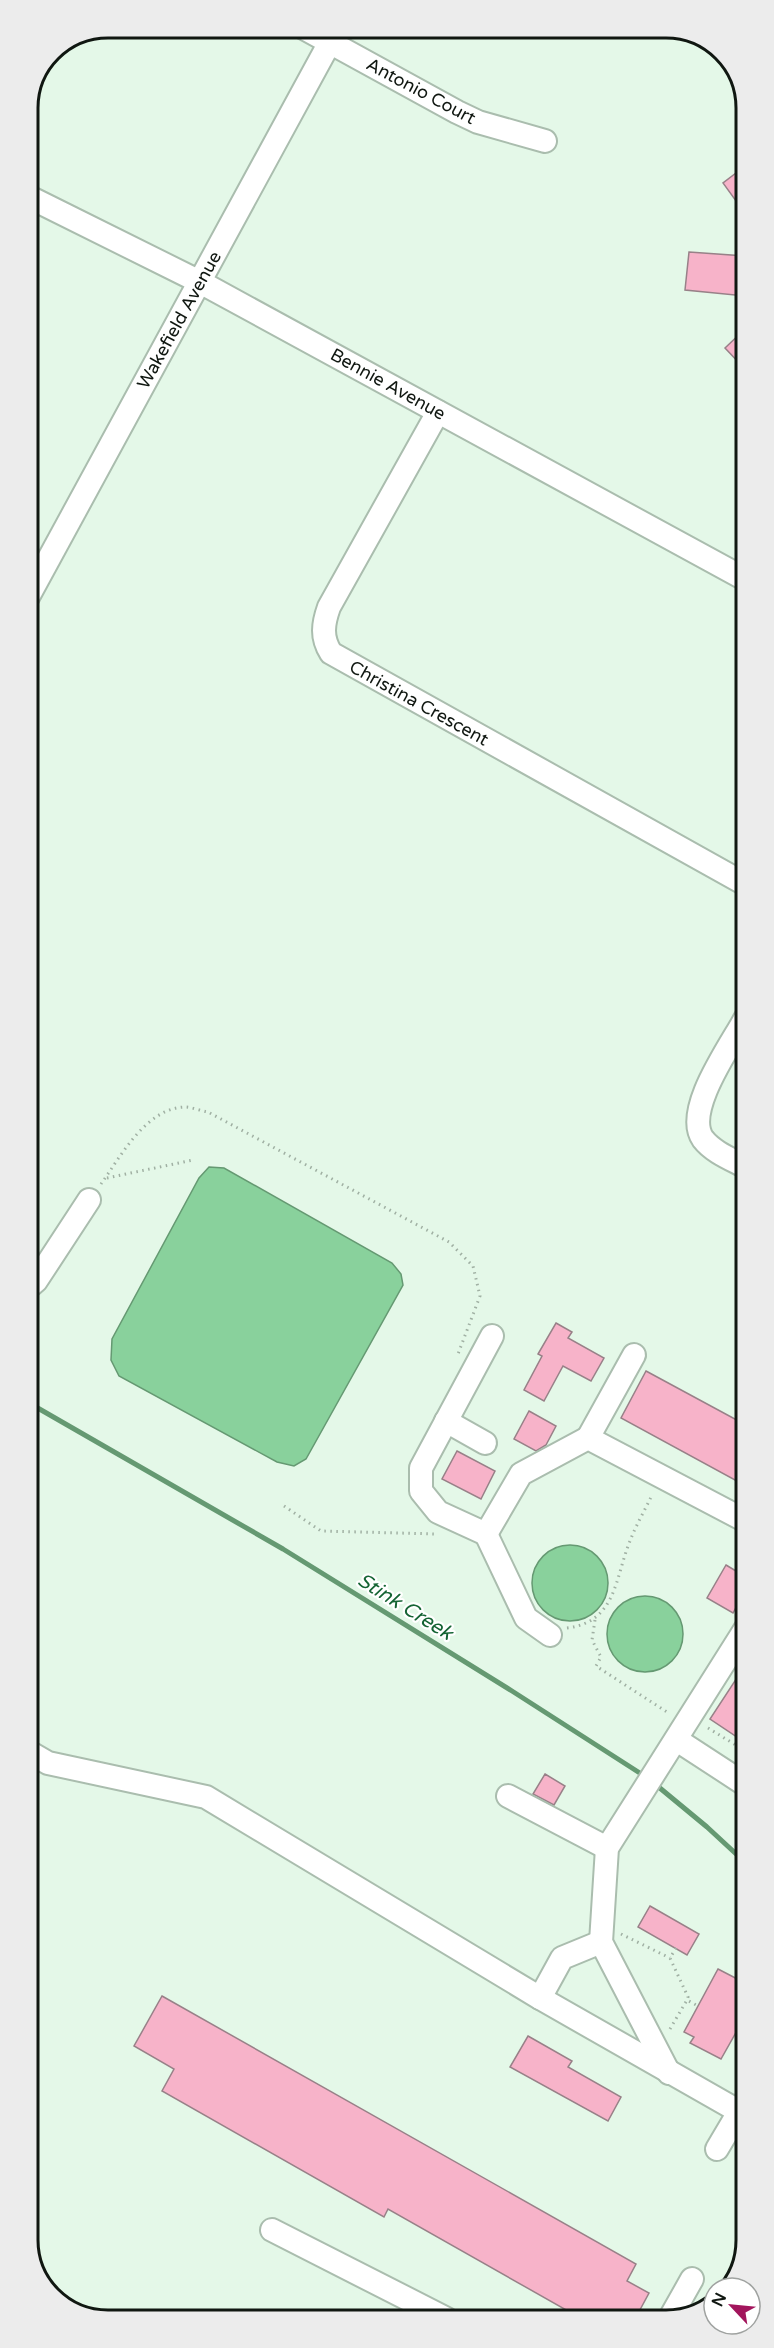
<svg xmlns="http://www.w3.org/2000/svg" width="774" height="2348" viewBox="0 0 774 2348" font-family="'Varela Round',sans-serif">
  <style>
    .water { fill: #89d19c; stroke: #659972; stroke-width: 1.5 }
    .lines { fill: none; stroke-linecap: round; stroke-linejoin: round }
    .stream { stroke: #659972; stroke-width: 5 }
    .building { fill: #f7b3c9; stroke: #988188; stroke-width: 1.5 }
    .minor-casing { stroke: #aabdae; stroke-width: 26 }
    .path { stroke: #a0b0a3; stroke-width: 3; stroke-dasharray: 1.5 4.5; stroke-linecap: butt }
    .minor { stroke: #fff; stroke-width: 22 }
    .labels { text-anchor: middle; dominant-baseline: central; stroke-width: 4.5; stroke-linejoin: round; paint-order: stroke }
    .street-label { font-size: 18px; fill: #101711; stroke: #fff }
    .water-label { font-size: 20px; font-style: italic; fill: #156434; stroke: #fff }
    .rim { fill: none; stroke: #101711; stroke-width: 3 }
  </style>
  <rect width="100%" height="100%" fill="#e4f8e8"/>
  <g class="water">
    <path d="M209 1167 224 1168 392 1263 401 1274 403 1285 306 1459 294 1466 277 1462 119 1376 111 1360 112 1339 199 1178Z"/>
    <circle cx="570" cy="1583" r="38"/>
    <circle cx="645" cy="1634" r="38"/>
  </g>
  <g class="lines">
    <g class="stream">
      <path d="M29 1403 283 1549 512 1691 646 1777"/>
      <path d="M655 1784 707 1827 747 1864"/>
    </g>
  </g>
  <g class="building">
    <path d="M736 173 744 184V212L723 183Z"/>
    <path d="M689 252 745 256V296L685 290Z"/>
    <path d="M745 329V369L725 348Z"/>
    <path d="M556 1323 572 1332 568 1338 604 1358 591 1381 563 1366 544 1401 524 1390 542 1356 538 1354Z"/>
    <path d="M646 1371 746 1425V1486L621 1418Z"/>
    <path d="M529 1411 556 1426 546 1445 536 1451 514 1439Z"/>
    <path d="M457 1451 495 1471 481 1499 442 1479Z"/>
    <path d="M726 1565 746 1577V1589L733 1613 707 1598Z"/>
    <path d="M746 1664V1743L710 1719Z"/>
    <path d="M545 1774 565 1786 554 1805 533 1794Z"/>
    <path d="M650 1906 699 1934 687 1955 638 1927Z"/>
    <path d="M718 1969 747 1984V2013L721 2059 690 2043 694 2037 684 2032Z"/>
    <path d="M162 1996 636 2264 627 2281 649 2293 635 2319H582L388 2209 384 2217 162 2091 174 2069 134 2046Z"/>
    <path d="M528 2036 572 2061 568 2067 621 2097 608 2121 510 2067Z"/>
  </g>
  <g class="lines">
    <defs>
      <g id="minor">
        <path d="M302 27 457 112 478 122 545 141"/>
        <path d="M27 196 200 282 745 579"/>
        <path d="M438 412 329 607C323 624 321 637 331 653L745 884"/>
        <path d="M28 597 330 42"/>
        <path d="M745 1019C731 1045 683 1111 703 1139 713 1152 731 1159 746 1167"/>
        <path d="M29 1287 36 1281 89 1200"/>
        <path d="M492 1336 421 1468V1491L438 1512 486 1534 521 1474 588 1438 746 1521"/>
        <path d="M446 1421 485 1443"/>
        <path d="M588 1438 634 1355"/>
        <path d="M486 1534 526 1618 550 1635"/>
        <path d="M677 1740 746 1785"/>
        <path d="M29 1752 48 1763 206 1797 540 1998 747 2116"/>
        <path d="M508 1796 607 1848"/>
        <path d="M540 1998 562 1958 601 1942"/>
        <path d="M669 2073 601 1942 607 1848 746 1628"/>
        <path d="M717 2149 746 2100"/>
        <path d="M272 2230 447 2319"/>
        <path d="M670 2318 692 2279"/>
      </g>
    </defs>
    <use href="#minor" class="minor-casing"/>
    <g class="path">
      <path d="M107 1178 193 1160"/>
      <path d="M101 1184C121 1156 146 1108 185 1107 192 1107 201 1111 208 1112L449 1242 473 1266 480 1296 458 1354"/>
      <path d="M284 1506 321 1531 437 1534"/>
      <path d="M595 1620 592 1640 601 1657 596 1666 670 1714"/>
      <path d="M567 1628C617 1622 615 1577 630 1541 636 1525 645 1510 652 1495"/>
      <path d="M708 1728 739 1747"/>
      <path d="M621 1934 670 1958"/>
      <path d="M676 1948 670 1958 688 1997 687 2000"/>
      <path d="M670 2029 687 2000 698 2006"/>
    </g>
    <use href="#minor" class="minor"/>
  </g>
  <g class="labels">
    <g class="street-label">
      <text transform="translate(421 91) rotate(28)">Antonio Court</text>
      <text transform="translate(179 320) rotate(-61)">Wakefield Avenue</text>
      <text transform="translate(388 384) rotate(29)">Bennie Avenue</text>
      <text transform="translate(419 703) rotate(29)">Christina Crescent</text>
    </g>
    <g class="water-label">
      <text transform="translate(405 1607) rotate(32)">Stink Creek</text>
    </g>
  </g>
  <path d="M0 0H774V2348H0ZM108 38H666A70 70 0 0 1 736 108V2240A70 70 0 0 1 666 2310H108A70 70 0 0 1 38 2240V108A70 70 0 0 1 108 38Z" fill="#ececec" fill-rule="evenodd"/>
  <path class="rim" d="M108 38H666A70 70 0 0 1 736 108V2240A70 70 0 0 1 666 2310H108A70 70 0 0 1 38 2240V108A70 70 0 0 1 108 38Z"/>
  <g transform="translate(732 2306) rotate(296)"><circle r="28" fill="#ffffff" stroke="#9fa2a0" stroke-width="1.5"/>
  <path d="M0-4.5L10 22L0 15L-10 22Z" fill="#a2155c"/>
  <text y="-9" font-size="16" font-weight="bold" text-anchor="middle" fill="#101711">N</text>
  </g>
</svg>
